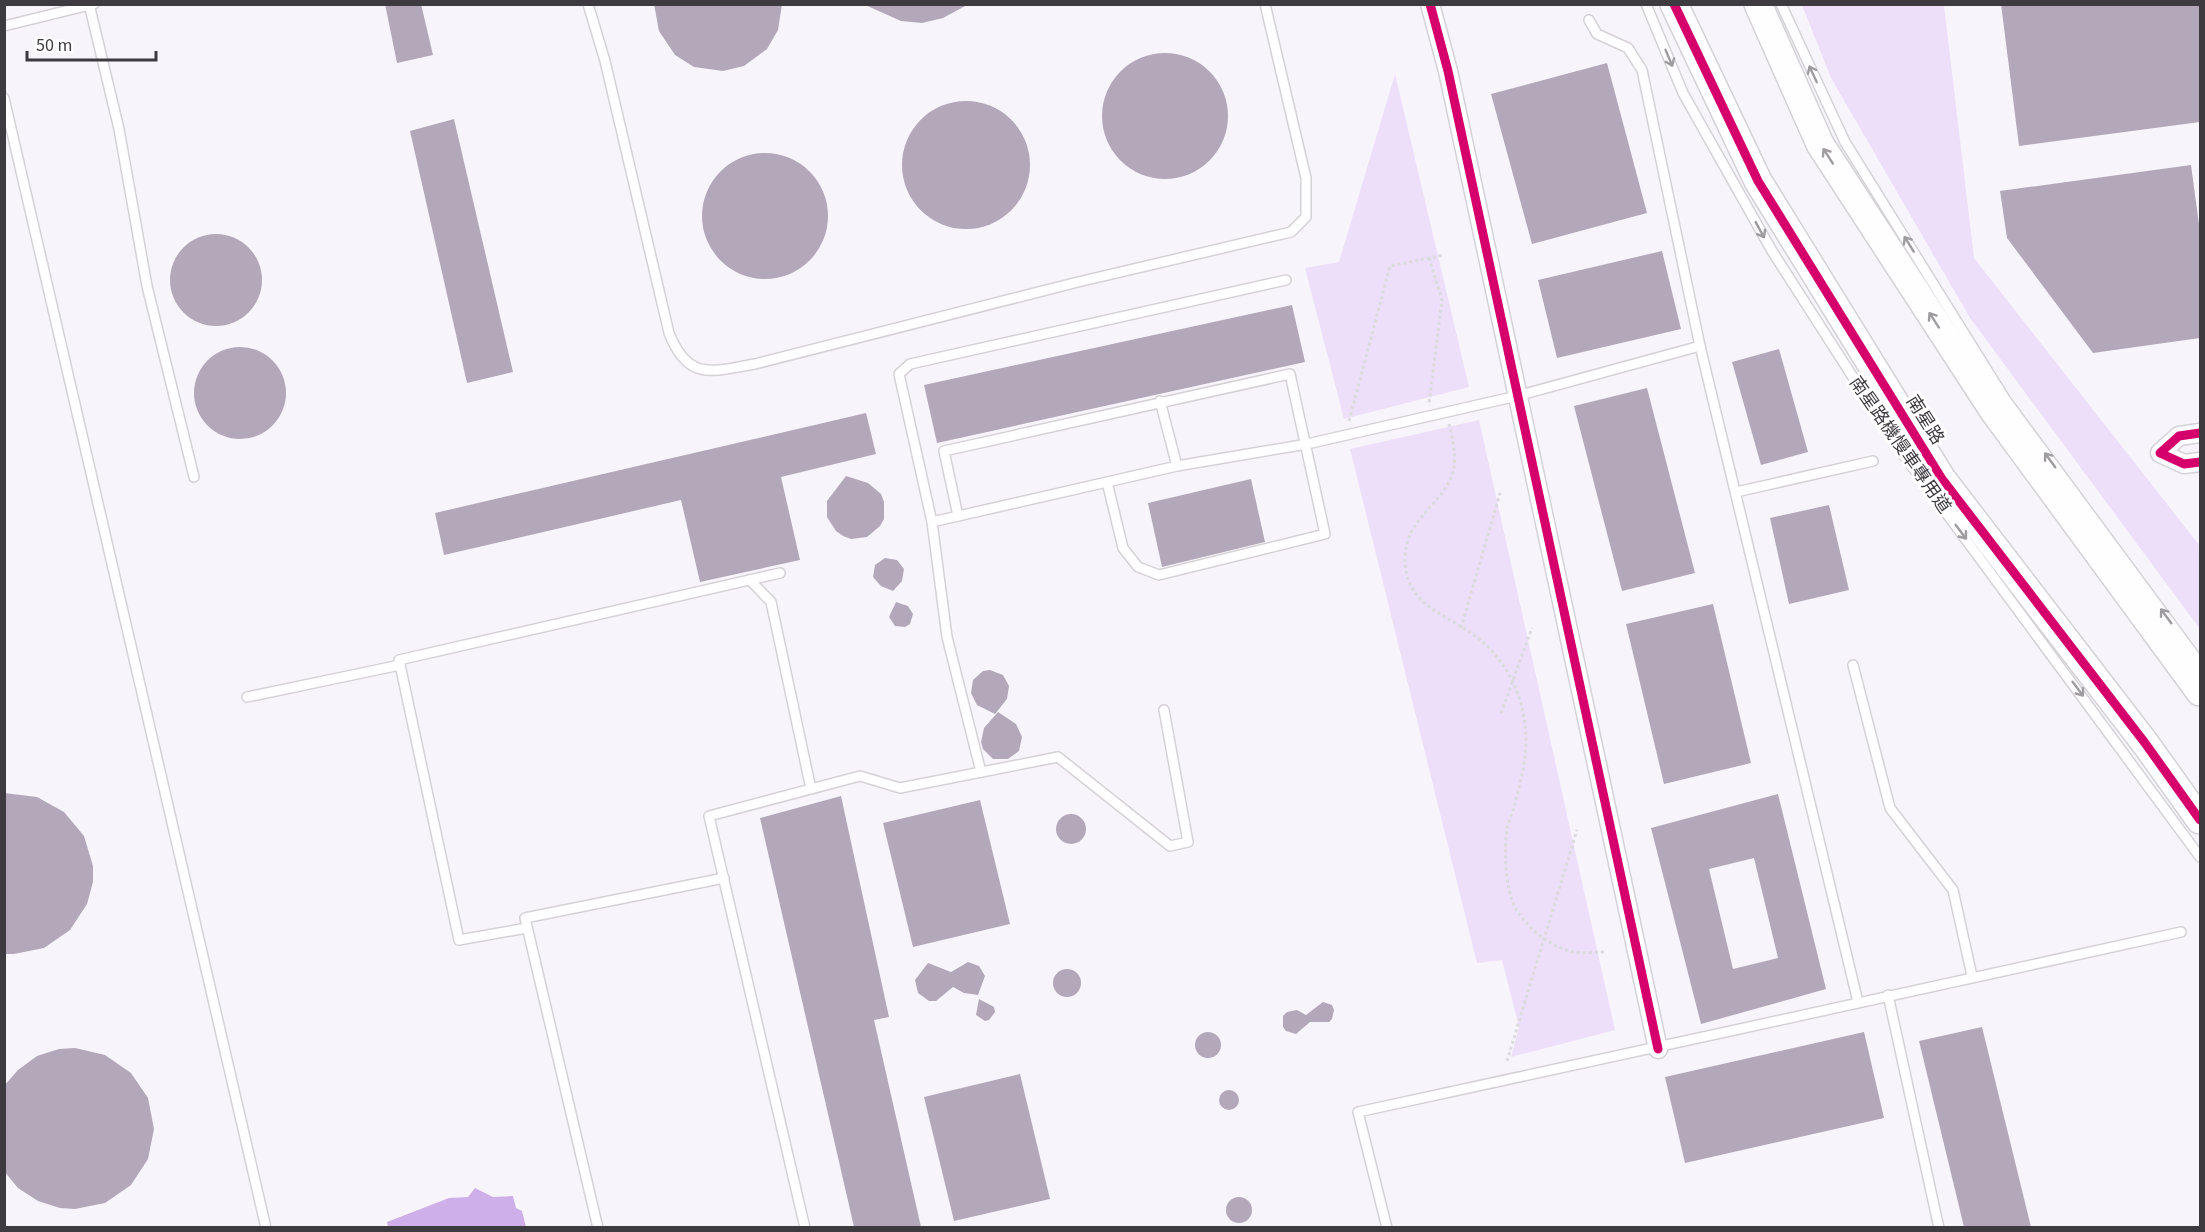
<svg xmlns="http://www.w3.org/2000/svg" width="2205" height="1232" viewBox="0 0 2205 1232" font-family="'Source Sans 3','Noto Sans TC',sans-serif">
  <style>
    .green { fill: #eddffa }
    .water { fill: #cfafea }
    .building { fill: #b2a8ba; fill-rule: evenodd }
    .lines { fill: none; stroke-linecap: round; stroke-linejoin: round }
    .lane-casing { stroke: #d5d2d7; stroke-width: 12 }
    .street-casing { stroke: #d5d2d7; stroke-width: 21 }
    .secondary-casing { stroke: #d5d2d7; stroke-width: 30 }
    .path { stroke: #dbdadd; stroke-width: 3; stroke-dasharray: 3 3; stroke-linecap: butt }
    .lane { stroke: #fefdff; stroke-width: 9 }
    .street { stroke: #fefdff; stroke-width: 18 }
    .secondary { stroke: #fefdff; stroke-width: 27 }
    .cycleway-casing { stroke: #fff; stroke-width: 13 }
    .cycleway { stroke: #d6006c; stroke-width: 9 }
    .oneway { stroke: #9e9ca0 }
    .labels { text-anchor: middle; dominant-baseline: central; stroke-width: 6; stroke-linejoin: round; paint-order: stroke }
    .street-label { font-size: 18px; fill: #3e3b40; stroke: #fff }
  </style>
  <rect width="100%" height="100%" fill="#f8f4fc"/>
  <g class="green">
    <path d="M1802 5H1944L1974 258 2200 546V629L1970 318 1831 78Z"/>
    <path d="M1395 74 1469 387 1344 419 1305 268 1339 262Z"/>
    <path d="M1479 420 1615 1030 1511 1057 1519 1027 1502 960 1477 963 1350 449Z"/>
  </g>
  <path class="water" d="M475 1188 493 1197 513 1196 516 1208 522 1211 526 1227H388L387 1222 449 1198 468 1197Z"/>
  <g class="building">
    <path d="M385 4H421L433 55 397 63Z"/>
    <path d="M654 4H782L778 30 767 49 744 66 723 71 694 67 675 55 659 31Z"/>
    <path d="M863 4H969L943 18 922 23 901 21Z"/>
    <path d="M2001 4H2200V122L2019 146Z"/>
    <circle cx="1165" cy="116" r="63"/>
    <path d="M1607 63 1647 213 1532 244 1491 94Z"/>
    <circle cx="966" cy="165" r="64"/>
    <path d="M454 119 513 372 467 383 410 131Z"/>
    <circle cx="765" cy="216" r="63"/>
    <path d="M2191 165 2200 232V338L2093 353 2007 238 2000 191Z"/>
    <circle cx="216" cy="280" r="46"/>
    <path d="M1662 251 1681 329 1557 358 1538 280Z"/>
    <path d="M1292 305 1305 362 937 443 924 385Z"/>
    <circle cx="240" cy="393" r="46"/>
    <path d="M1779 349 1808 452 1761 465 1732 362Z"/>
    <path d="M1647 388 1695 573 1622 591 1574 406Z"/>
    <path d="M866 413 876 454 781 477 800 560 700 582 681 500 444 555 435 513Z"/>
    <path d="M846 476 868 483 881 494 884 502V519L880 526 867 537 851 539 843 536 836 531 827 517V501Z"/>
    <path d="M1251 479 1265 542 1162 567 1148 503Z"/>
    <path d="M1829 505 1849 590 1789 604 1770 518Z"/>
    <path d="M885 558 897 560 904 569 902 581 893 591 881 586 873 577 875 565Z"/>
    <path d="M896 602 908 606 913 614 910 624 905 627 895 626 889 617Z"/>
    <path d="M1713 604 1751 763 1664 784 1626 624Z"/>
    <path d="M990 670 1003 675 1009 686 1007 699 995 714 977 705 971 693 973 680 983 671Z"/>
    <path d="M998 712 1016 724 1022 737 1019 751 1008 759H993L983 749 981 742 984 728Z"/>
    <path d="M4 793 37 797 64 812 84 836 93 866V882L87 904 70 930 44 948 14 954H4Z"/>
    <path d="M1778 794 1826 989 1701 1024 1651 828ZM1754 858 1778 958 1733 969 1709 869Z"/>
    <path d="M841 796 889 1017 874 1020 921 1227H854L760 818Z"/>
    <path d="M980 800 1010 924 913 947 883 823Z"/>
    <circle cx="1071" cy="829" r="15"/>
    <path d="M968 962 979 966 985 976 978 995 964 993 953 987 936 1001H929L918 993 915 980 928 963 951 972Z"/>
    <circle cx="1067" cy="983" r="14"/>
    <path d="M979 999 994 1007 995 1012 989 1020 985 1021 976 1015Z"/>
    <path d="M1323 1002 1332 1005 1334 1010 1332 1019 1329 1022H1310L1296 1034 1286 1031 1283 1027V1016L1287 1012 1297 1010 1306 1015Z"/>
    <path d="M1982 1027 2031 1227H1964L1919 1041Z"/>
    <path d="M1864 1032 1884 1118 1685 1163 1665 1077Z"/>
    <circle cx="1208" cy="1045" r="13"/>
    <path d="M75 1048 105 1055 131 1073 148 1098 154 1129 148 1159 131 1185 105 1203 75 1209 60 1208 38 1201 18 1188 4 1171V1086L18 1070 37 1056 59 1049Z"/>
    <path d="M1020 1074 1050 1199 954 1221 924 1097Z"/>
    <circle cx="1229" cy="1100" r="10"/>
    <circle cx="1239" cy="1210" r="13"/>
  </g>
  <g class="lines">
    <defs>
      <g id="lane">
        <path d="M89 4 119 129 147 286 194 477"/>
        <path d="M588 4 605 61 669 333C688 381 711 372 755 364L1078 282 1291 232 1306 217V178L1265 4"/>
        <path d="M1646 4 1683 93 1772 251 1899 449 2200 857"/>
        <path d="M1781 4 1845 142 2005 399 2200 663"/>
        <path d="M1589 20 1597 34 1628 48 1642 70 1700 346 1858 1002"/>
        <path d="M4 26 94 4"/>
        <path d="M4 98 266 1228"/>
        <path d="M1160 401 1177 466"/>
        <path d="M1736 492 1873 461"/>
        <path d="M958 516 944 451 1290 374 1325 534 1159 575 1138 567 1123 548 1107 482"/>
        <path d="M932 522 1177 466 1307 444 1517 396 1700 346"/>
        <path d="M750 580 771 602 811 789"/>
        <path d="M1853 665 1890 808 1953 890 1972 976"/>
        <path d="M247 697 400 665"/>
        <path d="M981 772 947 637 932 522 899 374 910 364 1286 280"/>
        <path d="M527 928 459 940 399 660 780 573"/>
        <path d="M1888 995 1939 1228"/>
        <path d="M598 1228 525 918 724 878"/>
        <path d="M805 1228 709 816 860 776 900 788 1058 757 1170 846 1188 842 1164 710"/>
        <path d="M1387 1228 1358 1112C1633 1054 1906 991 2181 932"/>
      </g>
      <g id="street">
        <path d="M1430 4 1448 71 1658 1049"/>
        <path d="M2200 433 2179 436 2160 453 2184 464 2200 462"/>
      </g>
      <g id="secondary">
        <path d="M1674 4 1758 181 1942 479 2145 743 2200 820"/>
        <path d="M1758 4 1820 144 1993 410 2200 692"/>
      </g>
    </defs>
    <use href="#lane" class="lane-casing"/>
    <use href="#street" class="street-casing"/>
    <use href="#secondary" class="secondary-casing"/>
    <g class="path">
      <path d="M1429 258 1442 300 1429 404"/>
      <path d="M1349 421 1390 266 1444 255"/>
      <path d="M1449 424C1453 439 1458 463 1451 478 1437 508 1405 521 1405 559 1405 605 1444 613 1474 635 1501 655 1519 685 1524 718 1530 749 1521 781 1513 811 1511 817 1508 823 1507 829 1504 850 1505 885 1514 905 1524 926 1550 947 1573 952 1582 954 1594 952 1604 952"/>
      <path d="M1461 628 1501 490"/>
      <path d="M1501 713 1532 628"/>
      <path d="M1507 1061 1577 830"/>
    </g>
    <use href="#lane" class="lane"/>
    <use href="#street" class="street"/>
    <use href="#secondary" class="secondary"/>
    <defs>
      <g id="cycleway">
        <path d="M1430 4 1448 71 1658 1049"/>
        <path d="M1674 4 1758 181 1942 479 2145 743 2200 820"/>
        <path d="M2200 433 2179 436 2160 453 2184 464 2200 462"/>
      </g>
    </defs>
    <use href="#cycleway" class="cycleway-casing"/>
    <use href="#cycleway" class="cycleway"/>
  </g>
  <defs><path id="oneway-shaft" d="M-6 0H5M1.5-3L5.5 0L1.5 3" fill="none" stroke-width="1.6" stroke-linecap="round" stroke-linejoin="round" transform="scale(1.5)"/></defs>
  <g class="oneway">
    <use href="#oneway-shaft" transform="translate(1669 58) rotate(67)"/>
    <use href="#oneway-shaft" transform="translate(1813 74) rotate(-115)"/>
    <use href="#oneway-shaft" transform="translate(1828 156) rotate(-123)"/>
    <use href="#oneway-shaft" transform="translate(1760 230) rotate(61)"/>
    <use href="#oneway-shaft" transform="translate(1909 244) rotate(-122)"/>
    <use href="#oneway-shaft" transform="translate(1934 320) rotate(-123)"/>
    <use href="#oneway-shaft" transform="translate(2050 460) rotate(-126)"/>
    <use href="#oneway-shaft" transform="translate(1961 532) rotate(53)"/>
    <use href="#oneway-shaft" transform="translate(2166 616) rotate(-126)"/>
    <use href="#oneway-shaft" transform="translate(2078 689) rotate(53)"/>
  </g>
  <g class="labels">
    <g class="street-label">
      <text transform="translate(1925 420) rotate(58)">南星路</text>
      <text transform="translate(1900 445) rotate(55)">南星路機慢車專用道</text>
    </g>
  </g>
  <rect width="2205" height="1232" fill="none" stroke="#3e3b40" stroke-width="12"/>
  <path d="M27 51v9h129v-9" fill="none" stroke="#3e3b40" stroke-width="3"/>
  <text x="36" y="51" font-size="18" fill="#3e3b40" stroke="#ffffff" stroke-width="4.5" paint-order="stroke">50 m</text>
</svg>
